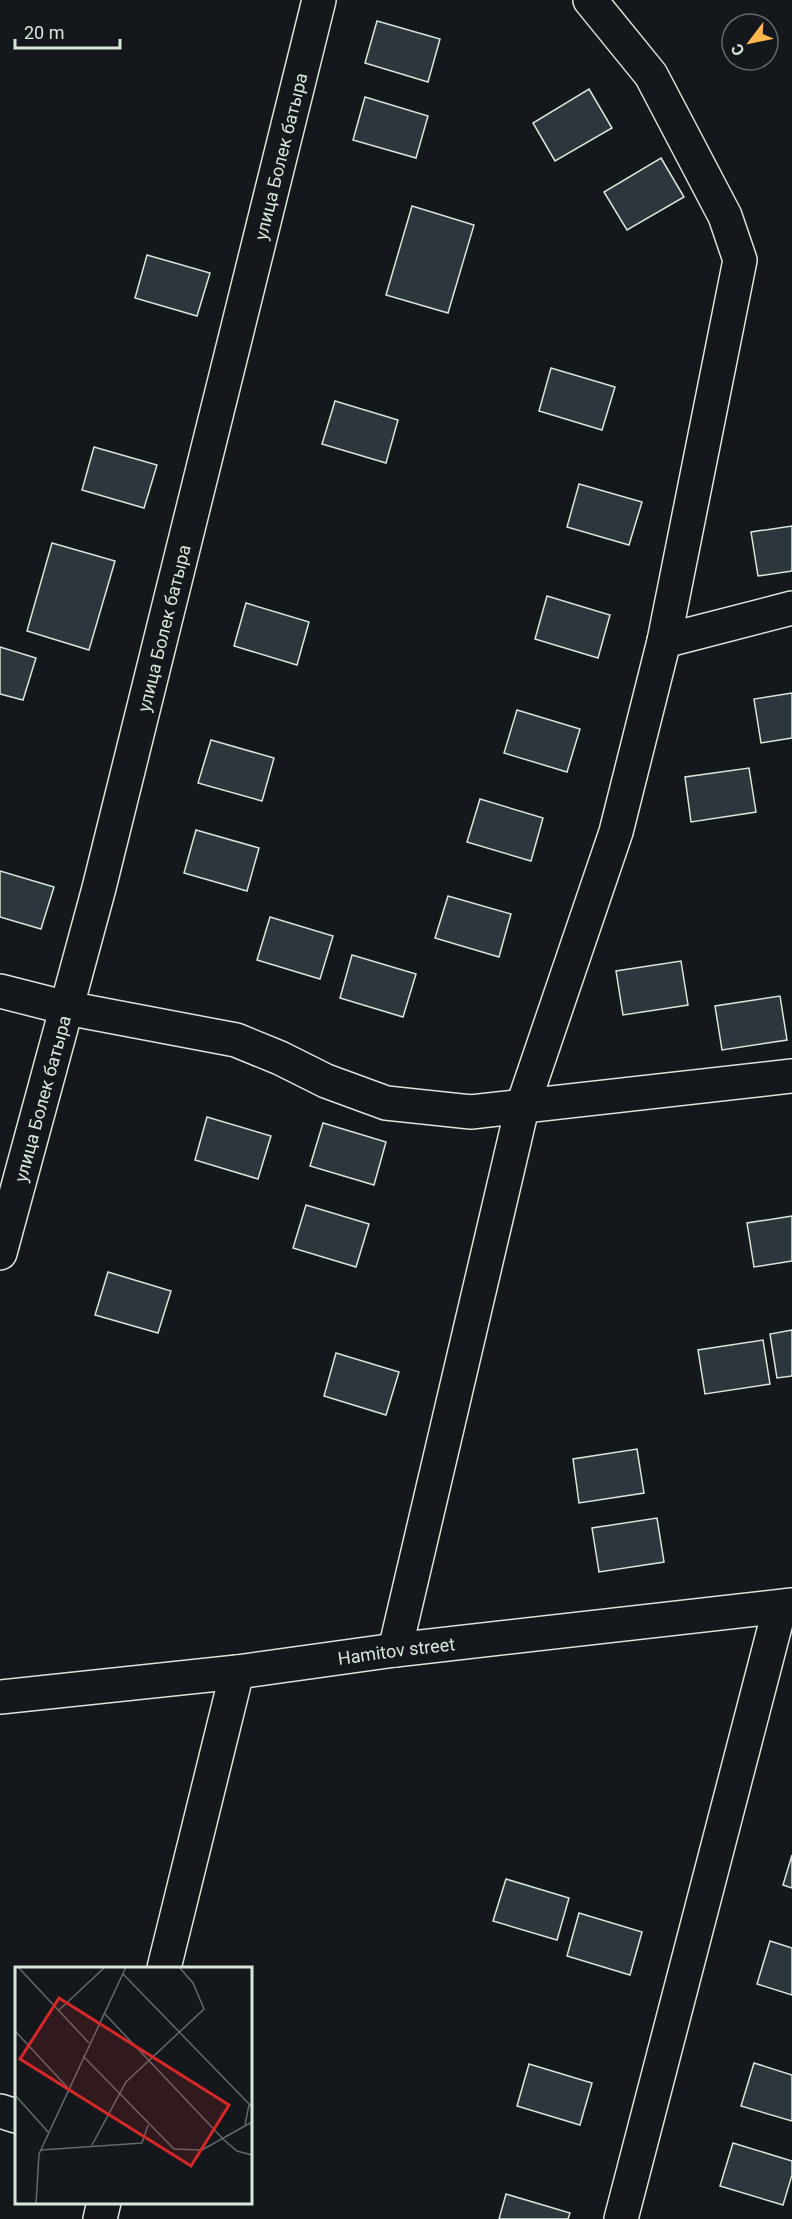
<svg xmlns="http://www.w3.org/2000/svg" width="792" height="2219" viewBox="0 0 792 2219" font-family="Roboto,sans-serif">
  <style>
    .building { fill: #2c363c; stroke: #d8e6dc; stroke-width: 1.5 }
    .lines { fill: none; stroke-linecap: round; stroke-linejoin: round }
    .minor-casing { stroke: #d8e6dc; stroke-width: 36 }
    .minor { stroke: #14181c; stroke-width: 33 }
    .labels { text-anchor: middle; dominant-baseline: central; stroke-width: 4.5; stroke-linejoin: round; paint-order: stroke }
    .street-label { font-size: 18px; fill: #d8e6dc; stroke: #14181c }
    .inset-road { fill: none; stroke: #626a69; stroke-width: 1.5 }
    .view { fill: #d62828; fill-opacity: 0.15; stroke: #d62828; stroke-width: 3 }
    .inset-edge { fill: none; stroke: #d8e6dc; stroke-width: 3 }
  </style>
  <rect width="100%" height="100%" fill="#14181c"/>
  <g class="building">
    <path d="M377 21 440 39 428 82 365 63Z"/>
    <path d="M589 89 612 128 555 161 533 123Z"/>
    <path d="M365 97 428 116 416 158 353 140Z"/>
    <path d="M661 158 684 197 627 230 604 192Z"/>
    <path d="M412 206 474 225 448 313 386 295Z"/>
    <path d="M147 255 210 273 197 316 135 298Z"/>
    <path d="M551 368 615 387 602 430 539 411Z"/>
    <path d="M335 401 398 420 386 463 322 444Z"/>
    <path d="M94 447 157 465 144 508 82 490Z"/>
    <path d="M579 484 642 502 629 545 567 527Z"/>
    <path d="M792 526V571L758 576 751 532Z"/>
    <path d="M52 543 115 561 89 650 27 631Z"/>
    <path d="M547 596 610 615 598 658 535 639Z"/>
    <path d="M246 603 309 622 297 665 234 646Z"/>
    <path d="M0 647 36 658 23 700 0 694Z"/>
    <path d="M792 693V738L761 743 754 699Z"/>
    <path d="M517 710 580 729 567 772 504 753Z"/>
    <path d="M211 740 274 758 262 801 198 783Z"/>
    <path d="M749 768 756 812 691 822 685 777Z"/>
    <path d="M480 799 543 818 531 861 467 842Z"/>
    <path d="M196 830 259 848 247 891 184 873Z"/>
    <path d="M0 871 54 887 41 929 0 917Z"/>
    <path d="M448 896 511 914 499 957 435 938Z"/>
    <path d="M270 917 333 936 320 979 257 960Z"/>
    <path d="M352 955 416 974 403 1017 340 998Z"/>
    <path d="M681 961 688 1005 623 1015 616 971Z"/>
    <path d="M780 996 787 1040 722 1050 715 1006Z"/>
    <path d="M207 1117 271 1136 258 1179 195 1160Z"/>
    <path d="M323 1123 386 1142 374 1185 310 1166Z"/>
    <path d="M306 1205 369 1224 356 1267 293 1248Z"/>
    <path d="M792 1216V1261L754 1267 747 1223Z"/>
    <path d="M108 1272 171 1291 158 1333 95 1315Z"/>
    <path d="M792 1330V1376L777 1378 770 1334Z"/>
    <path d="M763 1340 770 1384 705 1394 698 1350Z"/>
    <path d="M336 1353 399 1372 386 1415 324 1396Z"/>
    <path d="M637 1449 644 1493 579 1503 573 1459Z"/>
    <path d="M657 1518 664 1562 599 1572 592 1528Z"/>
    <path d="M792 1855V1888L783 1885Z"/>
    <path d="M506 1879 569 1898 557 1940 493 1921Z"/>
    <path d="M579 1913 642 1932 630 1975 567 1956Z"/>
    <path d="M770 1941 792 1948V1995L757 1984Z"/>
    <path d="M754 2063 792 2075V2121L741 2106Z"/>
    <path d="M529 2064 592 2083 580 2125 517 2106Z"/>
    <path d="M733 2143 792 2161V2175L783 2205 720 2186Z"/>
    <path d="M506 2194 570 2213 568 2219H499Z"/>
  </g>
  <g class="lines">
    <defs>
      <g id="minor">
        <path d="M664 641 792 608"/>
        <path d="M0 991 67 1008 236 1040 280 1058 326 1081 386 1103 471 1112 792 1076"/>
        <path id="s1" d="M0 1253 99 888 319 0"/>
        <path d="M395 1650 522 1108 616 832 664 641 740 260 725 216 651 75 590 0"/>
        <path id="s2" d="M0 1697 237 1672 395 1650 792 1605"/>
        <path d="M164 1968 237 1672"/>
        <path d="M0 2111 16 2116"/>
        <path d="M100 2219 104 2202"/>
        <path d="M621 2219 780 1607"/>
      </g>
    </defs>
    <use href="#minor" class="minor-casing"/>
    <use href="#minor" class="minor"/>
  </g>
  <g class="labels">
    <g class="street-label">
      <text stroke="none"><textPath href="#s1" startOffset="1132">улица Болек батыра</textPath></text>
      <text stroke="none"><textPath href="#s1" startOffset="646">улица Болек батыра</textPath></text>
      <text stroke="none"><textPath href="#s1" startOffset="160">улица Болек батыра</textPath></text>
      <text stroke="none"><textPath href="#s2" startOffset="399">Hamitov street</textPath></text>
    </g>
  </g>
  <g transform="translate(15 1967)">
    <rect width="237" height="237" fill="#14181c"/>
    <path class="inset-road" d="M3 0 74 76M108 7 237 140M43 44 90 0M89 46 209 173 222 184 237 188M0 64 53 121M68 89 159 182 187 183 237 155M0 128 34 166M230 158 234 138M77 178 111 115 189 42 178 16 164 0M26 183 127 176 133 158M21 237 24 187 111 0"/>
    <path class="view" d="M44 31 214 138 176 199 5 92Z"/>
    <rect width="237" height="237" class="inset-edge"/>
  </g>
  <g transform="translate(750 42) rotate(238)"><circle r="28" fill="#14181c" stroke="#626a69" stroke-width="1.5"/>
  <path d="M0-4.5L10 22L0 15L-10 22Z" fill="#ffb74d"/>
  <text y="-9" font-size="16" font-weight="bold" text-anchor="middle" fill="#d8e6dc">С</text>
  </g>
  <path d="M15 39v9h105v-9" fill="none" stroke="#d8e6dc" stroke-width="3"/>
  <text x="24" y="39" font-size="18" fill="#d8e6dc" stroke="#14181c" stroke-width="4.5" paint-order="stroke">20 m</text>
</svg>
